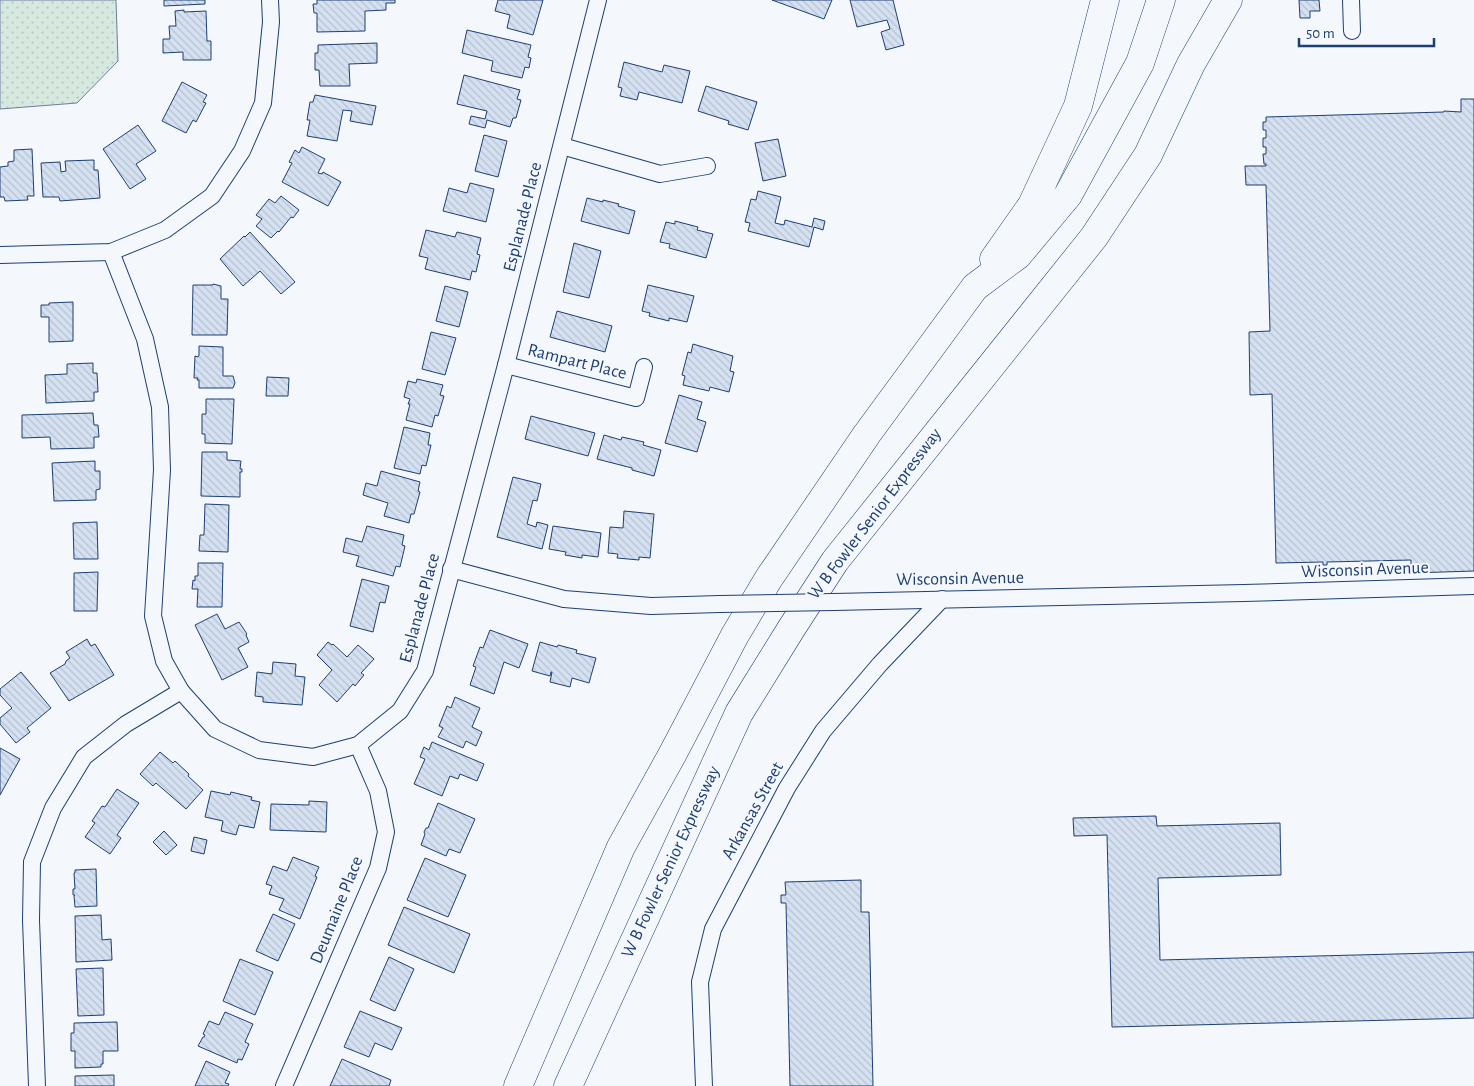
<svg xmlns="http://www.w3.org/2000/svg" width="1474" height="1086" viewBox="0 0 1474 1086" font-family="'Alegreya Sans',sans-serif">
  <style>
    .park { fill: url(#park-dots); stroke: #687fa3 }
    .building { fill: url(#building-back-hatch); stroke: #1d3f73 }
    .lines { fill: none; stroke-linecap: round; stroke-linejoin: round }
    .minor-casing { stroke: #1d3f73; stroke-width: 18 }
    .motorway-casing { stroke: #1d3f73; stroke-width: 29 }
    .minor { stroke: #f4f7fb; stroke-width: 16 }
    .motorway { stroke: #f4f7fb; stroke-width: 28 }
    .minor-bridge-casing { stroke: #1d3f73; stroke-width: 18; stroke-linecap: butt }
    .minor-bridge { stroke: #f4f7fb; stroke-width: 16 }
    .labels { text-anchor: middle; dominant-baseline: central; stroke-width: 4; stroke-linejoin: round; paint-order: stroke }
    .street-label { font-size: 18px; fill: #1d3f73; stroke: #f4f7fb }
  </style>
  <defs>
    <pattern id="park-dots" width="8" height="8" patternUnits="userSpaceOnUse" patternTransform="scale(1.25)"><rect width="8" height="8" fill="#d7e8df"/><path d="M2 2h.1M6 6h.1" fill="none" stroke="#b8c8c3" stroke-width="1.8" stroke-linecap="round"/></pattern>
    <pattern id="building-back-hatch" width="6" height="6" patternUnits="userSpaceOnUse" patternTransform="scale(1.25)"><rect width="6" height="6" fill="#d5e0f0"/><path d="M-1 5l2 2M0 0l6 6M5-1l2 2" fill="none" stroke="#b6c1d1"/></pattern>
  </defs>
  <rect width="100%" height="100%" fill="#f4f7fb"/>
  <path class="park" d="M0 0H116L118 61 77 103 0 109Z"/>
  <g class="building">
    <path d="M164 0H205V4L164 6Z"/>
    <path d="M317 0H395V3H386V10L365 11V31L317 32V13H314L313 4H317Z"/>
    <path d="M498 0H543L533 35 507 28 510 15 495 11Z"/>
    <path d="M772 0H832L824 19Z"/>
    <path d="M850 0H893L904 45 886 50 881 32 890 29 887 20 857 27Z"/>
    <path d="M1299 0H1319L1320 11H1310V18H1300Z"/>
    <path d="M184 10V12L206 11 207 41H211V60H183V52L163 53V39H170L169 26H176L175 11Z"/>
    <path d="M467 30 531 45 528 57 531 58 529 68 525 67 522 78 491 71 493 61 462 53Z"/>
    <path d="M377 43V63L349 64 350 86H320L319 70H315V53H318V45Z"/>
    <path d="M624 62 662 72 664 65 690 71 682 103 639 92 637 100 620 96 622 88 618 87Z"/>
    <path d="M464 75 520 90 517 99 521 100 516 118H513L510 127 487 120 485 128 469 124 471 116 485 119 487 111 457 104Z"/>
    <path d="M182 82 207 95 203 102 206 103 196 122 193 120 186 133 162 121Z"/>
    <path d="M706 86 757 102 748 130 728 124 729 121 698 111Z"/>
    <path d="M315 95 376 106 372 125 350 121 352 111 343 110 337 141 307 136 310 120H307L310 102H313Z"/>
    <path d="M1461 99H1474V571L1411 573V560L1327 562V565H1323V562L1276 563 1272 394 1250 395 1249 332 1270 331 1266 185H1246L1245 166H1266V164H1264L1263 154H1266V147H1263V138H1266V130H1263V122H1266V117L1444 112V111L1461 112Z"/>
    <path d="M138 125 156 151 136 164 146 179 130 189 103 149Z"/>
    <path d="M484 135 507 141 498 177 475 171Z"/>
    <path d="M778 139 786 176 763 181 755 143Z"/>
    <path d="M302 147 325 159 318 173 322 174 323 172 341 182 328 206 282 182 292 163 289 162 295 150 299 153Z"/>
    <path d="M32 149 34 196H27L28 200 5 201 4 197H0V167L8 166V162L14 161V150Z"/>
    <path d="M94 160V170H98L100 198 60 201 59 197H43L41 163 60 162 61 172 66 171 65 161Z"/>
    <path d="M470 183 494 189 486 222 443 211 449 188 467 193Z"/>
    <path d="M758 191 781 197 775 223 784 225 785 220 812 227 814 218 825 221 823 230 814 227 809 247 748 231 750 223 745 222 751 199 756 200Z"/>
    <path d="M281 196 299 210 293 218 291 217 279 232 278 231 271 238 256 226 262 219 256 215 269 199 275 203Z"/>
    <path d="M587 198 603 202V200L619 204 618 206 635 211 629 234 581 221Z"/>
    <path d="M675 221 698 227 697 230 713 234 706 258 669 248 670 244 660 242 666 222 675 224Z"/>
    <path d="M426 230 455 237 457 232 481 238 477 254 480 255 476 272 472 271 470 280 425 269 428 258 419 256Z"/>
    <path d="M250 232 295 282 281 294 260 271 243 286 220 259 244 236 245 237Z"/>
    <path d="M574 243 601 251 589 298 563 292Z"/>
    <path d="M213 284 221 286V299H228L227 335H192L193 285H213Z"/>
    <path d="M648 285 694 296 687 322 669 318V321L649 316 650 313 642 311Z"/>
    <path d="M445 286 468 292 459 327 436 321Z"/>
    <path d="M73 302V341L49 342V317H41V305H49V303Z"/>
    <path d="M557 311 612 326 605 352 550 337Z"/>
    <path d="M431 332 456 338 445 375 422 369Z"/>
    <path d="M693 344 733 356 730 371 734 372 729 392 710 387 709 391 683 385 685 376 682 375 688 352 691 353Z"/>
    <path d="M199 346 223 347V376H233L235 383 233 388H199V380H197L198 378H194L195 356 198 357 199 355Z"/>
    <path d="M93 363V373H97L98 392H94V401L46 403 45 375 67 374V364Z"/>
    <path d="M267 377 289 378 288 396H266Z"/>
    <path d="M417 379 443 385 440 395 444 396 438 416 435 415 432 427 406 420 410 404H408L410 399 404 397 408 381 416 383Z"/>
    <path d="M679 395 702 402 697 419 706 422 697 452 665 443Z"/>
    <path d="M206 399H234L232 444 205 443V434H202V414H206Z"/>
    <path d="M93 413 94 425H98L99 437H94V448L51 449 50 437 22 438V415Z"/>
    <path d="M531 416 595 433 588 456 525 439Z"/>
    <path d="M404 427 430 433 428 445H431L426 466 422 465 420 474 394 468Z"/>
    <path d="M604 435 621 440 622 437 644 442 643 445 661 450 654 476 632 470V468L597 459Z"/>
    <path d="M202 452H227V460L241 461 240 469H242V472H240V497L201 496Z"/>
    <path d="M95 461V471H100V489L96 490V500L54 501 52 463Z"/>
    <path d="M381 471 420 482 418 491 420 492 414 514H411L409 523 384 516 388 503 363 495 366 483 377 486Z"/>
    <path d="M513 477 541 484 537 501 533 500 527 524 536 527 537 522 548 525 542 549 497 537Z"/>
    <path d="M205 504 229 505 228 552 199 551 200 535H204Z"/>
    <path d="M624 511 654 514 650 558 639 557V560L617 558 618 554 608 553 610 527 623 528Z"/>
    <path d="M97 522 98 559H74L73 523Z"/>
    <path d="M367 526 404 535 402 545 405 546 400 567 396 566 393 576 356 566 359 556 343 552 346 538 362 542Z"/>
    <path d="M553 526 601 533 598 557 582 555V558L565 555 566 552 549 549Z"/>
    <path d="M198 563H223L222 607H197L198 589H192L193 580 195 581V576H198Z"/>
    <path d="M98 572 97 611H74V573Z"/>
    <path d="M362 579 389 586 385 603 380 602 373 632 350 626Z"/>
    <path d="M217 614 225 629 239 622 247 634 246 635 249 642 238 648 248 667 222 680 195 625Z"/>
    <path d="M490 630 528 644 519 668 504 662 494 694 470 685 476 667 473 666 480 647 483 648Z"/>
    <path d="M87 639 91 646 95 644 114 675 69 701 50 673 65 664 66 661 70 658 66 652Z"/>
    <path d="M328 642 332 645 333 644 347 657 358 645 374 659 361 673 364 675 355 686 353 684 337 702 319 685 332 670 317 655Z"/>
    <path d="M540 642 557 647 558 645 577 650 576 653 596 658 589 683 572 678 570 687 550 682 552 672H551L550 676 532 671Z"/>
    <path d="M273 662 296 664 295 676 305 677 302 705 263 702V697L255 696 257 672 272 674Z"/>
    <path d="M21 672 51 708 27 728 30 732 16 743 0 724V718L12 708 0 695V689Z"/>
    <path d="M455 697 480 708 472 727 482 732 476 746 466 741 463 748 438 737 443 728 439 726 447 706 451 708Z"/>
    <path d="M432 742 484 764 477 781 460 774 458 779 450 776 442 796 414 784 425 759 420 757 424 747 429 750Z"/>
    <path d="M0 748 20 759 0 795Z"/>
    <path d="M160 752 173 763 175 761 189 774 188 776 203 790 186 809 156 783 153 786 140 774Z"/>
    <path d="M117 789 139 803 117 835 121 838 110 854 85 837 95 823 92 821 102 806 105 807Z"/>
    <path d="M211 791 230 795 231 792 252 797 251 800 260 802 254 828 239 825 236 835 221 831 223 821 205 817Z"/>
    <path d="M309 801 327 802 326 832 270 830 271 804 309 805Z"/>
    <path d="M438 803 475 819 460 853 449 849 446 856 421 845 425 834 424 832 426 828H428Z"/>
    <path d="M1156 816 1157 826 1280 823 1281 875 1158 878 1160 960 1474 952V1018L1112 1027 1107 835 1074 836 1073 818Z"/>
    <path d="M164 831 177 845 166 855 153 842Z"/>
    <path d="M194 837 207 840 204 854 191 851Z"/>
    <path d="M293 857 319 867 315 876 317 877 300 919 279 910 284 899 269 894 272 886 266 884 273 866 287 871Z"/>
    <path d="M425 858 466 875 448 917 407 900Z"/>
    <path d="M96 869 97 906 75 907 74 896 75 895H73V889H75L74 873H75V870Z"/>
    <path d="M861 880V912H869L873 1086H790L786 903H781V895H786L785 882Z"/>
    <path d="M404 907 470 934 454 973 388 945Z"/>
    <path d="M273 914 295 924 278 961 256 951Z"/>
    <path d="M101 915 102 940 111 939 112 960 76 962 75 916Z"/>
    <path d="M389 957 414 969 395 1011 370 1000Z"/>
    <path d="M240 959 273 972 255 1015 223 1001Z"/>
    <path d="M103 968 104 1015 78 1016 76 969Z"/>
    <path d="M360 1011 402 1028 392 1050 375 1043 369 1057 344 1047Z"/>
    <path d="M225 1012 253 1024 245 1042 249 1044 242 1060 238 1059 237 1063 198 1046 203 1037H204L205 1035 203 1034 209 1021 219 1025Z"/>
    <path d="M117 1022 118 1051H103V1064H101V1067L75 1068V1051H71V1033H74V1023Z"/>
    <path d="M342 1059 391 1080 389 1086H330Z"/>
    <path d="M206 1061 230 1072 225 1083 229 1084 228 1086H195Z"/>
    <path d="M114 1075V1086H75V1076Z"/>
  </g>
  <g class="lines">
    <defs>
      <g id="minor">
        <path d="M1351 0 1352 31"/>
        <path d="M562 146 660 174 707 166"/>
        <path d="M111 252 145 339 160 407 162 470 153 616 164 661 181 691 215 729 259 750 313 757 358 745 400 711 425 671 506 365 598 0"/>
        <path d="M0 255 111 252 165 230 212 196 242 151 263 103 271 22 270 0"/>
        <path d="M506 365 636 398 644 367"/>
        <path d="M451 569 564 599 651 606 720 604"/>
        <path d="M833 602 1244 593 1474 586"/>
        <path d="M37 1086 31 920 32 862 53 808 84 757 126 724 181 691"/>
        <path d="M284 1086 378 868 386 832 378 791 358 745"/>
        <path d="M704 1086 700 982 713 929 787 788 823 731 880 664 942 599"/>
      </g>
      <g id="motorway">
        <path d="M994 259 1032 205 1078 106 1105 0"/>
        <path d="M518 1086 621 847 672 755 735 635 769 578 867 434 975 287 1018 255 1068 195 1140 63 1161 0"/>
        <path d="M568 1086 739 713 791 629 835 561 1094 237 1148 155 1191 64 1228 0"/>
      </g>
    </defs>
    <use href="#minor" class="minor-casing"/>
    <use href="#motorway" class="motorway-casing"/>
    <use href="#minor" class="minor"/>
    <use href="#motorway" class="motorway"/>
    <defs>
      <path id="minor-bridge" d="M720 604 833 602"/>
    </defs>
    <use href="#minor-bridge" class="minor-bridge-casing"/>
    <use href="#minor-bridge" class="minor-bridge"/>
  </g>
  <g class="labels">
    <g class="street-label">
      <text transform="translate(523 217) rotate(-76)">Esplanade Place</text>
      <text transform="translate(577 362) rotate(14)">Rampart Place</text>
      <text transform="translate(875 514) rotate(-53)">W B Fowler Senior Expressway</text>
      <text transform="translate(1365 570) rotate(-2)">Wisconsin Avenue</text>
      <text transform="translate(960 579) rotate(-1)">Wisconsin Avenue</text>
      <text transform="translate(420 608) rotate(-75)">Esplanade Place</text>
      <text transform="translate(753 811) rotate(-61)">Arkansas Street</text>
      <text transform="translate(671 862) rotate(-65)">W B Fowler Senior Expressway</text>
      <text transform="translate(337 910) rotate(-68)">Deumaine Place</text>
    </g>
  </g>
  <path d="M1299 38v8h135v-8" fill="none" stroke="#1d3f73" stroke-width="2.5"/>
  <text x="1306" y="38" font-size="15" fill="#1d3f73" stroke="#f4f7fb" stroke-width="4" paint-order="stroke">50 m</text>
</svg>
